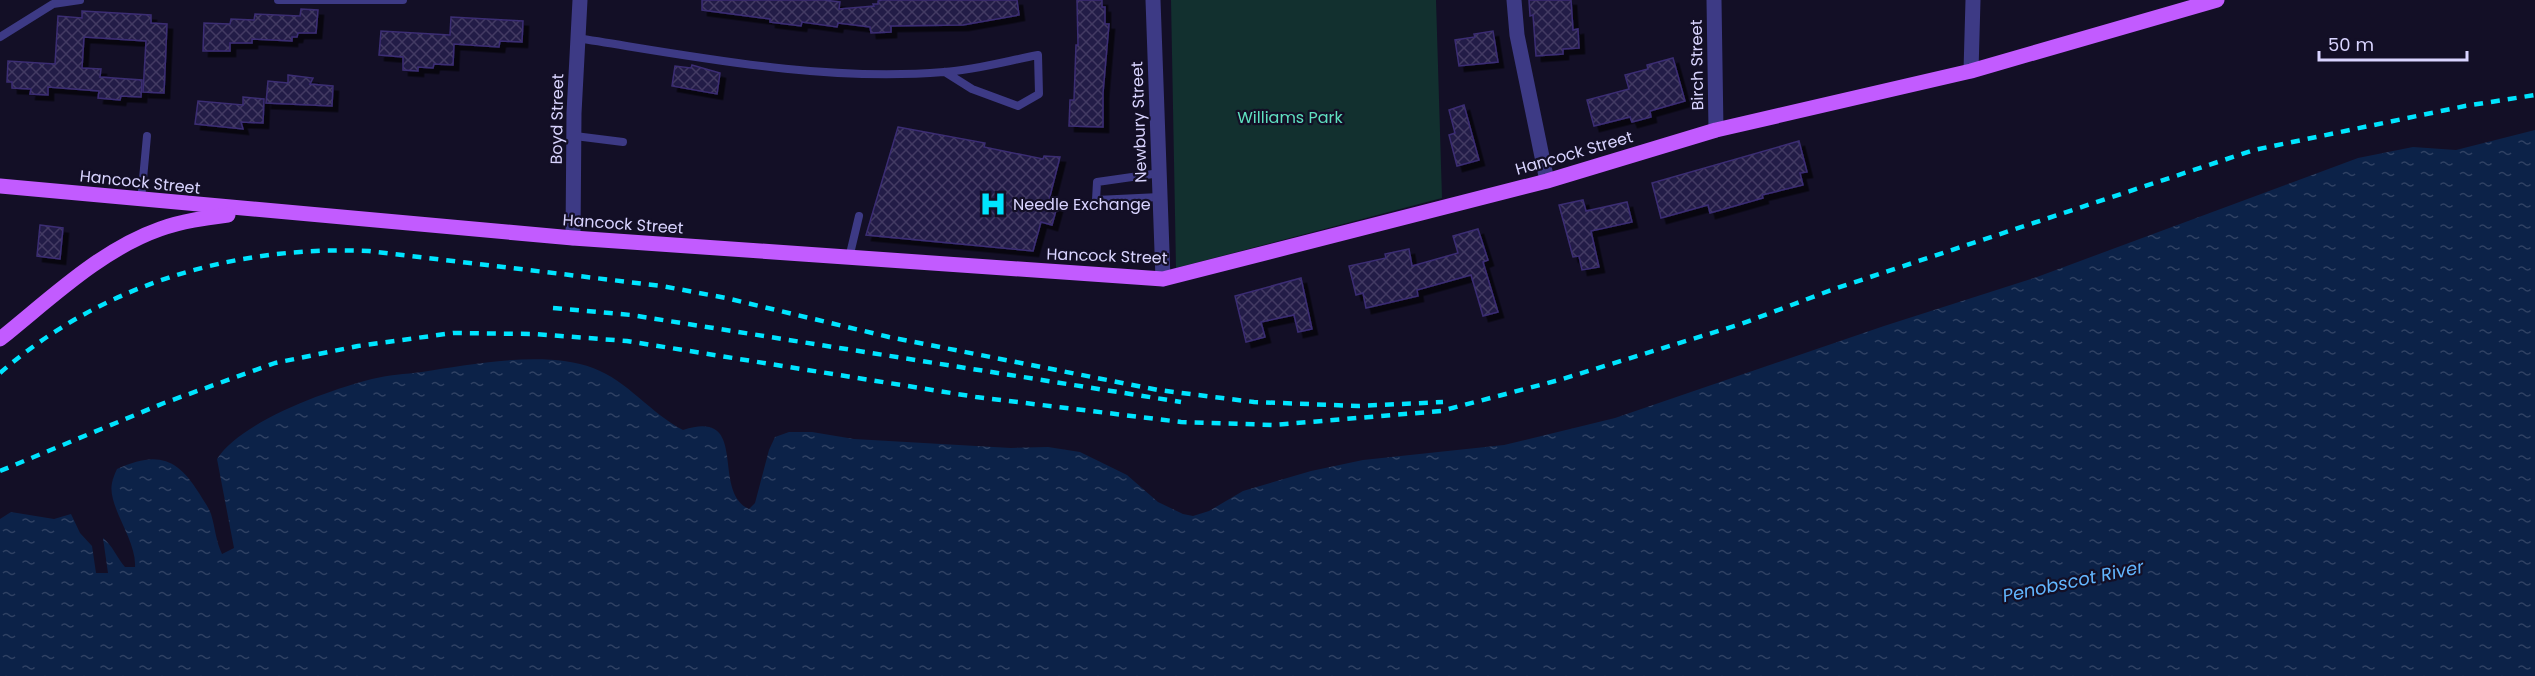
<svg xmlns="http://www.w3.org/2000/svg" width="2535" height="676" viewBox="0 0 2535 676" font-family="Poppins,sans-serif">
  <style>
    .park { fill: #12302f }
    .water { fill: url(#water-ripples) }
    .building { fill: url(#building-cross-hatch); stroke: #3b2d73; stroke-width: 1.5; filter: url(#shadow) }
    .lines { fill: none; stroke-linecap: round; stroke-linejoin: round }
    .service { stroke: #3d3a85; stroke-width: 8 }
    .minor { stroke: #3d3a85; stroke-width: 15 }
    .primary { stroke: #c25bff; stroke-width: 15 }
    .rail { stroke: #00e5ff; stroke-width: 4.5; stroke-dasharray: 9 8; stroke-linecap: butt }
    .labels { text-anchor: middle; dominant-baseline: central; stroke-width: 4.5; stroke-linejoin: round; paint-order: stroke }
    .street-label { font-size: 16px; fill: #d9d4ff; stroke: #130f26 }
    .park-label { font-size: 16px; fill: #5fe0c0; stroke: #130f26 }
    .poi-label { font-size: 16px; fill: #d9d4ff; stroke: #130f26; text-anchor: start }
    .water-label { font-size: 18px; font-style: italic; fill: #62b6ff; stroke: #130f26 }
  </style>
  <defs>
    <pattern id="water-ripples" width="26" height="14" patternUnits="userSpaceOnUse" patternTransform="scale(1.5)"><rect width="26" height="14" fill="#0c2248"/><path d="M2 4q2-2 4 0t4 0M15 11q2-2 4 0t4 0" fill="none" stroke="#2f4163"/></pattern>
    <pattern id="building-cross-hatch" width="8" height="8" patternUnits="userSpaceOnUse" patternTransform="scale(1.5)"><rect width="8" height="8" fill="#241b47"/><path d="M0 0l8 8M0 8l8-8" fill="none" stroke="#433b63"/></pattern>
    <filter id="shadow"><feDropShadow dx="5.5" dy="5.5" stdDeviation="0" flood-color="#0009"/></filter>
  </defs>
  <rect width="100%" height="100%" fill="#130f26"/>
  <path class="park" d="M1171 0H1436L1442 198 1176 268Z"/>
  <path class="water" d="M2535 130V676H0V519L11 512 54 519 71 514 80 533 92 546 96 573H108L103 538C113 546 117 558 125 567H135C137 540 107 506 112 483 113 478 115 473 117 469 156 451 177 457 199 493 203 500 208 506 211 514 215 527 216 542 222 554L234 548 217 459C241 421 329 390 372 379 388 375 405 374 422 372 470 364 547 350 593 368 628 381 650 413 683 430 751 408 710 491 749 509L755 503 769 450 775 437 789 432H812L854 439 1011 448 1048 447 1080 452 1127 475 1158 502 1183 514 1193 516 1209 511 1243 491 1311 471 1363 460 1504 445 1615 418 1884 326 2037 277 2358 158 2413 147 2456 150Z"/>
  <g class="building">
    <path d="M702 0H824L840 2 839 9 874 6 873 4H878V1L882 0H1017L1019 15 963 25 891 26V32L871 33 870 27 838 23 837 27 802 22 801 26 770 22V19L702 10Z"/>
    <path d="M1077 0H1102V7H1105V24H1109L1103 93V127L1069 126 1070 100H1074L1076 45H1078Z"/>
    <path d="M1529 0H1571L1573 30 1578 29 1579 48 1563 49V54L1536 56 1533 15 1530 16Z"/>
    <path d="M301 9 318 10 316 33H298L297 37H292V41L252 39V43H230V51H203L204 23 230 24 231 19 254 20 255 14 300 16Z"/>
    <path d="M82 11 151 15V23L167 24 164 93 143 92 146 41 84 37 82 68 101 69 100 77 142 80 141 97 121 96 120 100 98 98 99 91 48 87V95L30 94 31 89 12 88V82H7L8 61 55 64 58 16 82 18Z"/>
    <path d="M451 17 523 21 522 42 500 41 499 47 454 44 453 65 434 64 433 68 418 67V71L403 70V57L379 55 381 31 450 35Z"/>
    <path d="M1493 31 1498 62 1459 66 1455 40 1475 37 1474 34Z"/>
    <path d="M1673 58 1685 101 1650 111 1651 117 1632 122 1630 117 1594 126 1587 100 1629 89 1625 75 1648 69 1647 65Z"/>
    <path d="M692 65 720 73 717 94 672 86 675 66 691 68Z"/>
    <path d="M288 75 313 78 310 84 333 86 332 106 266 103 268 81 288 83Z"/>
    <path d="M243 97 264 99 263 123 241 122 243 129 195 124 198 101 243 105Z"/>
    <path d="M1464 105 1479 160 1457 166 1449 135 1455 133 1449 110Z"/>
    <path d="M898 127 985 143 984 147 1043 159 1044 156 1060 157 1049 200 1058 203 1052 225 1041 222 1033 251 866 235Z"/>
    <path d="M1799 141 1807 172 1800 173 1803 185 1762 195 1763 198 1710 213 1708 205 1661 218 1652 183Z"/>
    <path d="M1583 200 1586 211 1627 202 1632 222 1591 231 1599 267 1582 270 1579 256 1573 257 1559 205Z"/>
    <path d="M40 225 63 228 60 259 37 256Z"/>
    <path d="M1478 229 1488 260 1483 262 1498 312 1483 316 1471 275 1417 290 1418 296 1366 308 1363 293 1356 295 1349 266 1386 258 1385 254 1409 249 1412 266 1458 253 1453 236Z"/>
    <path d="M1301 278 1312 329 1298 332 1294 315 1261 322 1265 337 1246 342 1235 296Z"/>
  </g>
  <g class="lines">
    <g class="service">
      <path d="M278 0H403"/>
      <path d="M0 37 53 4 80 0"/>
      <path d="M577 38C698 57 821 82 944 72 975 70 1007 61 1038 55L1039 94 1018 106 972 89 945 72"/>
      <path d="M575 136 623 142"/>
      <path d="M1160 173 1097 182 1096 200 1160 197"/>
      <path d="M141 200 147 136"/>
      <path d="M849 258 859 216"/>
    </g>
    <g class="minor">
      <path d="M1153 0 1163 279"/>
      <path d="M1514 0 1517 35 1547 181"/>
      <path d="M1714 0 1716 130"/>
      <path d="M1971 71 1973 0"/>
      <path d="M573 238 574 113 580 0"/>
    </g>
    <g class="primary">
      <path d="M0 186 573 238 1163 279 1547 181 1716 130 1971 71 2217 0"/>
      <path d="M0 339C49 300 100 250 160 229 182 221 205 218 228 215"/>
    </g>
    <g class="rail">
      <path d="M553 308 631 315 1181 402"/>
      <path d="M0 373C102 284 235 245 369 251L662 286 726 298 889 337 1158 390 1254 402 1358 406 1443 402"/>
      <path d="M0 471 164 403 275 363 358 346 453 333 534 334 627 341 976 397 1181 422 1274 425 1441 411 1559 380 1741 324 1834 289 2254 150 2465 106 2535 95"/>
    </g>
  </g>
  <defs>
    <symbol id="hospital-bare" viewBox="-9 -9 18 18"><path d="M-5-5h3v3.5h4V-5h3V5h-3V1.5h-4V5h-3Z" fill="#00e5ff" stroke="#130f26" stroke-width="2.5" paint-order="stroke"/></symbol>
  </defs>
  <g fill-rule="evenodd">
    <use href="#hospital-bare" x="974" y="185" width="38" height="38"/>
  </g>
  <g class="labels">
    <g class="street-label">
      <text transform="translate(1697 65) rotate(-91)">Birch Street</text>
      <text transform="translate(557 119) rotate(-89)">Boyd Street</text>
      <text transform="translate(1139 122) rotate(-92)">Newbury Street</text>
      <text transform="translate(1574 153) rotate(-16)">Hancock Street</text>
      <text transform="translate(140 182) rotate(6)">Hancock Street</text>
      <text transform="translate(623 224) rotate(4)">Hancock Street</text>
      <text transform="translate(1107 256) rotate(2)">Hancock Street</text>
    </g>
    <g class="park-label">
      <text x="1290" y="117">Williams Park</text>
    </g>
    <g class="poi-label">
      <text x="1013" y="204">Needle Exchange</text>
    </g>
    <g class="water-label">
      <text transform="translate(2073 581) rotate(-12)">Penobscot River</text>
    </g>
  </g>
  <path d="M2319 51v9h148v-9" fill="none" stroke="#d9d4ff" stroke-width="3"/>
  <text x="2328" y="51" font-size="18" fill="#d9d4ff" stroke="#130f26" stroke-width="4.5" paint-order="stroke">50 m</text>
</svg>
